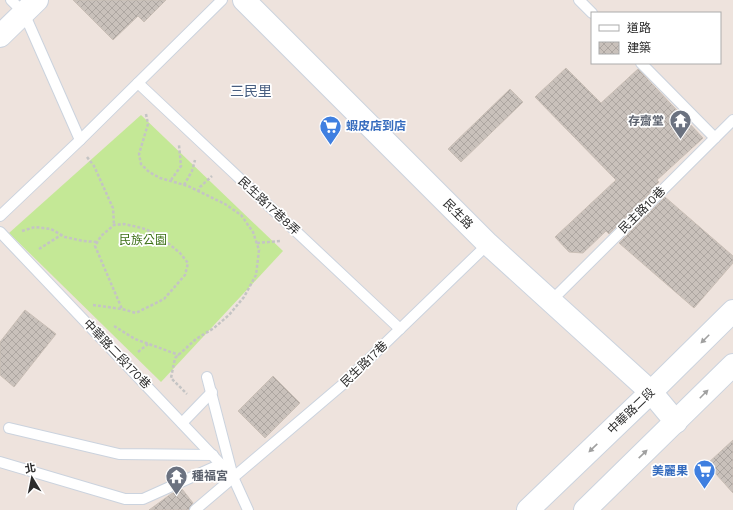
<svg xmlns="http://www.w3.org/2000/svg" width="733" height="510" viewBox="0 0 733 510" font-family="'Work Sans','Noto Sans TC',sans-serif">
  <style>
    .grass { fill: #c4e896 }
    .building { fill: url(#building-cross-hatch); stroke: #cabfb6 }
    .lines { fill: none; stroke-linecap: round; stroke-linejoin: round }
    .service-casing { stroke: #cbd3de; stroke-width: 12 }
    .tertiary-casing { stroke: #cbd3de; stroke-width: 24 }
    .path { stroke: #c4c4c4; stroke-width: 2.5; stroke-dasharray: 3 2; stroke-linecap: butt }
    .service { stroke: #fff; stroke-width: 10 }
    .tertiary { stroke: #fff; stroke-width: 22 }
    .oneway { fill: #a0a0a0 }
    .labels { text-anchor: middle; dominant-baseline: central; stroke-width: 3.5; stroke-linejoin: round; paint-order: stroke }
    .worship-label { font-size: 12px; font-weight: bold; fill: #5b616d; stroke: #fff; text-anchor: end }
    .shop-label { font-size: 12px; font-weight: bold; fill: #366cbe; stroke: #fff; text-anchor: start }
    .street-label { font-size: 12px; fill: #2c2c2c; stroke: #fff }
    .park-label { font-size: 12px; fill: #3b6f15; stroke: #fff }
    .quarter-label { font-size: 14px; fill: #485e80; stroke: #fff }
  </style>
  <defs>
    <pattern id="building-cross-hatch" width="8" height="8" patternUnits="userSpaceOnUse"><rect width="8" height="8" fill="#c9c1bb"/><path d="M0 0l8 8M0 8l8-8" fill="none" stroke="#ada6a1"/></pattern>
  </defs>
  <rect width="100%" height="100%" fill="#eee3dd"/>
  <path class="grass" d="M141 115 283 251 161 382 9 233Z"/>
  <g class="building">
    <path d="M73 0H166L144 22 138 16 113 40Z"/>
    <path d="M566 68 601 103 638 69 703 138 657 180 659 182 654 187 655 188 609 234 606 231 583 253 569 252 555 237 616 180 535 97Z"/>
    <path d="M510 89 523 102 461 162 448 149Z"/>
    <path d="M665 197 733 256V263L694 308 619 243Z"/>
    <path d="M25 310 56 334 14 387 0 375V342Z"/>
    <path d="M273 376 300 403 265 438 238 411Z"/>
    <path d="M733 440V493L707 464Z"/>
    <path d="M182 489 193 503 189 510H149L171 494Z"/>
  </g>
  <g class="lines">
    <defs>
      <g id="service">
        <path d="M11 0 24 13 80 140"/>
        <path d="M579 0 592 13"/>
        <path d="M641 63 715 138"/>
        <path d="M138 83 400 329"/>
        <path d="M0 216 80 140 222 0"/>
        <path d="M0 232 233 477"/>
        <path d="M552 300 733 120"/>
        <path d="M207 377 233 477 248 510"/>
        <path d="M182 423 212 392"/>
        <path d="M9 428 119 454 213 455"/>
        <path d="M0 462 125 499H143L221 464"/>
        <path d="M195 510 342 385 488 244"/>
      </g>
      <g id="tertiary">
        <path d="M244 0 488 244 651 392 676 422"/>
        <path d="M0 36 37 0"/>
        <path d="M528 510 651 392 733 311"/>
        <path d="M585 510 733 365"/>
      </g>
    </defs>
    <use href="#service" class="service-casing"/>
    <use href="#tertiary" class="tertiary-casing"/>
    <g class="path">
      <path d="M146 114 148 124 139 154 141 164 149 172 160 178 188 186 225 204 241 215 253 232 259 250 256 275 244 297 229 315 214 328 196 339 175 358 171 378 187 394"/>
      <path d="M87 157 94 166 113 208 114 225"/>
      <path d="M171 180 181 166 179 145"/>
      <path d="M184 185 192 171 195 160"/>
      <path d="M198 192 200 187 212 176"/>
      <path d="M22 231 35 227 51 229 65 237 83 241 97 242"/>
      <path d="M257 243 280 241"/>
      <path d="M39 249 61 235"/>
      <path d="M93 305 122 309 136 313 164 299 185 275 188 263 180 253 157 234 142 228 124 224 114 225 101 236 95 246 122 309"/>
      <path d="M114 326 135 339 179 355"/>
      <path d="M138 352 148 344"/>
    </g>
    <use href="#service" class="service"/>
    <use href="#tertiary" class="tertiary"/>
  </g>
  <defs><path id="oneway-solid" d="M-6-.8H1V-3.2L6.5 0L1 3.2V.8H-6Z"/></defs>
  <g class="oneway">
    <use href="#oneway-solid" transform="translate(705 339) rotate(135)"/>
    <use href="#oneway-solid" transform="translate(704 394) rotate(-45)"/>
    <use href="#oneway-solid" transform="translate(593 448) rotate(136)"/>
    <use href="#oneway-solid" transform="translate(643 454) rotate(-44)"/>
  </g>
  <defs>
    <symbol id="temple-pin" viewBox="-11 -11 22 30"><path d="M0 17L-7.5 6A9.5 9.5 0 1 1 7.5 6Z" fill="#6b7280" stroke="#fff"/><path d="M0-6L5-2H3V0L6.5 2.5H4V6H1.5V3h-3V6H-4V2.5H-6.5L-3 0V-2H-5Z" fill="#fff"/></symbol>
    <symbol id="supermarket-pin" viewBox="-11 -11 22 30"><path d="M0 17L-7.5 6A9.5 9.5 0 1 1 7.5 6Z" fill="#3f7fe0" stroke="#fff"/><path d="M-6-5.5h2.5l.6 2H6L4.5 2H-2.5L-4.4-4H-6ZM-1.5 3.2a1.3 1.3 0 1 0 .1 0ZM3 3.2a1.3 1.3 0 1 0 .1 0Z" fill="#fff"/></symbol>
  </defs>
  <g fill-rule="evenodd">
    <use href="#temple-pin" x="668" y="108" width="25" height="34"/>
    <use href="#supermarket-pin" x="318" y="114" width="25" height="34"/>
    <use href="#supermarket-pin" x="692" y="458" width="25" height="34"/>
    <use href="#temple-pin" x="164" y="464" width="25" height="34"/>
  </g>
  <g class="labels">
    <g class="worship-label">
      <text x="664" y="121">存齋堂</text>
      <text x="192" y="476" text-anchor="start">種福宮</text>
    </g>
    <g class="shop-label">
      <text x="346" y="126">蝦皮店到店</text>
      <text x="688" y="471" text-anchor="end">美麗果</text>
    </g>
    <g class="street-label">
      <text transform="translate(269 206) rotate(43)">民生路17巷8弄</text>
      <text transform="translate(642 210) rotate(-45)">民主路10巷</text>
      <text transform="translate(458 214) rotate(45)">民生路</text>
      <text transform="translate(117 354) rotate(46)">中華路二段170巷</text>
      <text transform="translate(364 364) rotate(-44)">民生路17巷</text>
      <text transform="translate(631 411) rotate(-44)">中華路二段</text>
    </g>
    <g class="park-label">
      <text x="143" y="240">民族公園</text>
    </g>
    <g class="quarter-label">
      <text x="251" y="91">三民里</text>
    </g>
  </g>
  <rect x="591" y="12" width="130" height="52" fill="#ffffff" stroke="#ababab"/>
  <rect x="599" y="25" width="20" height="6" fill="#ffffff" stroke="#ababab"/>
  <text x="627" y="32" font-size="12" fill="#2c2c2c">道路</text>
  <rect x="599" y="42" width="20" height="12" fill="url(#building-cross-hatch)" stroke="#ababab"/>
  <text x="627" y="52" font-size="12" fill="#2c2c2c">建築</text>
  <g transform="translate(32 478) rotate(350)" stroke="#ffffff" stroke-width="3" paint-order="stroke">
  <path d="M0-3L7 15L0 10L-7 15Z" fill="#2c2c2c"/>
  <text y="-6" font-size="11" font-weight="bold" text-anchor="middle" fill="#2c2c2c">北</text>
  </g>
</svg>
